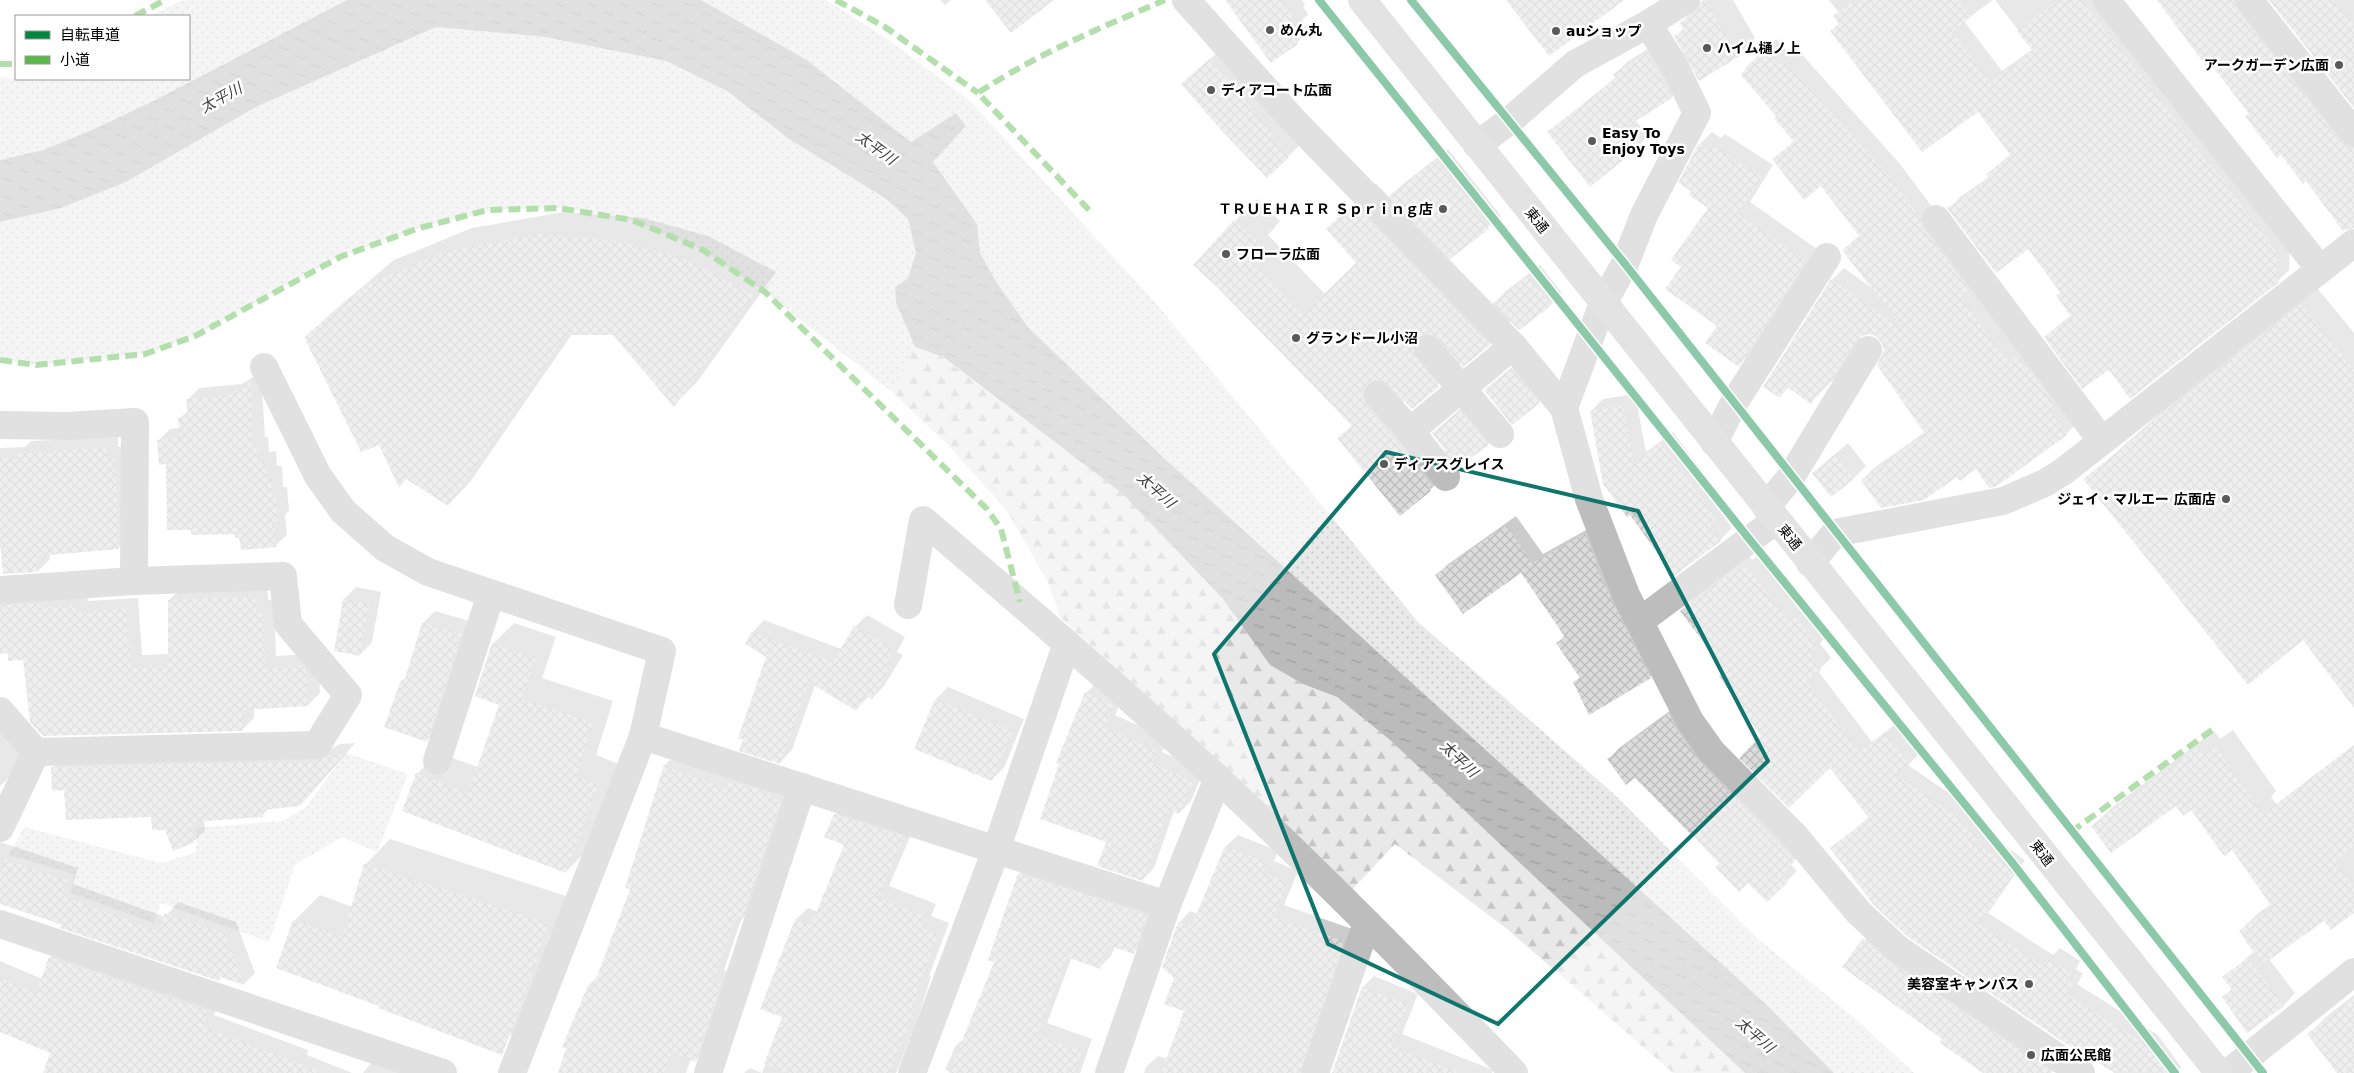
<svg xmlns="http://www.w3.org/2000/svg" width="2354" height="1073" viewBox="0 0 2354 1073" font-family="'DejaVu Sans','Noto Sans JP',sans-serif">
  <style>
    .grass { fill: url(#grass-dots) }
    .forest { fill: url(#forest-firs) }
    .water { fill: url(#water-ripples) }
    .shadow { fill: #0003 }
    .building { fill: url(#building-cross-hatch) }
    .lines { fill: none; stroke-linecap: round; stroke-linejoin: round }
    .street { stroke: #bdbdbd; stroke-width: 28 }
    .secondary { stroke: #c0c0c0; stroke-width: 28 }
    .quiet { stroke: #58b947; stroke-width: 6; stroke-dasharray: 12 6; stroke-linecap: butt }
    .cycleway-casing { stroke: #fff; stroke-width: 11 }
    .cycleway { stroke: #00873e; stroke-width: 8 }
    .marked { fill: none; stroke: #0f766e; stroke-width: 4; stroke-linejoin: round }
    .poi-dot { fill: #595959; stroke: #fff; stroke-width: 2 }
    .labels { text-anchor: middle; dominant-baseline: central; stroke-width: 5; stroke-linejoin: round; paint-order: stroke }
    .poi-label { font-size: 14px; font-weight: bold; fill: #000; stroke: #fff; text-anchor: start }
    .street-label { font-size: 14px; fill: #000; stroke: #fff }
    .water-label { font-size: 15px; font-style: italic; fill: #3f3f3f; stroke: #fff }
  </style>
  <defs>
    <pattern id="grass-dots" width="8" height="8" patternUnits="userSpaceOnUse" patternTransform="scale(1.25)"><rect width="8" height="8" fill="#e9e9e9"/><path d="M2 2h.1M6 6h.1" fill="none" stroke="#c6c6c6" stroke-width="1.8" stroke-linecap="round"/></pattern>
    <pattern id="forest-firs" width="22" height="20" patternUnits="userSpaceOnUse" patternTransform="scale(1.25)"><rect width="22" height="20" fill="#e9e9e9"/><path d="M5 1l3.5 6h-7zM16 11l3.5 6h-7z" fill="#c6c6c6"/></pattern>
    <pattern id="water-ripples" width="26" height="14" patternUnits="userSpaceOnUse" patternTransform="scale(1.25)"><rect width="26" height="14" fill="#bbb"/><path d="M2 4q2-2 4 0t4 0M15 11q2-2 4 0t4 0" fill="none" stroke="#9f9f9f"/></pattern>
    <pattern id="building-cross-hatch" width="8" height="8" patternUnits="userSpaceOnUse" patternTransform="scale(1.25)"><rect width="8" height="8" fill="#dcdcdc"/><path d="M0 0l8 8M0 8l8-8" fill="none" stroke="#bbb"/></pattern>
  </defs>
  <rect width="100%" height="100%" fill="#fff"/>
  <g class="grass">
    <path d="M183 0H347L155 100 94 129 43 150 0 160V77L16 79H189V16H150Z"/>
    <path d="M701 0H826L883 36 969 100 1154 301 1418 622 1615 795 1757 938 1858 1021 1914 1073H1834L1767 1005 1165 459 1028 327 997 283 980 253 977 224 933 162 966 126 956 113 911 142 807 60Z"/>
    <path d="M436 27 545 37 666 61 727 91 789 139 885 198 908 219 916 253 908 278 895 287 896 303 915 347 891 391 765 292 703 250 632 220 558 208 497 210 419 228 340 257 195 336 145 354 36 365 0 360V222L61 208 126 182 256 107Z"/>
    <path d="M346 753 408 774 377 852 342 837 295 865 269 942 161 903 154 923 71 893 74 874 9 855 24 827 161 863 196 852 197 828 283 821 306 807Z"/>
  </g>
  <path class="forest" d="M915 347 942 357 1123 494 1222 598 1270 665 1303 684 1337 697 1390 740 1538 880 1745 1073H1673L1507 929 1395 844 1350 892 1224 766 1060 617 1049 584 1007 511 947 444 891 391Z"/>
  <path class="water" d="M347 0H701L807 60 911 142 956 113 966 126 933 162 977 224 980 253 997 283 1028 327 1165 459 1767 1005 1834 1073H1745L1538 880 1390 740 1337 697 1303 684 1270 665 1222 598 1123 494 943 357 915 347 896 303 895 287 908 278 916 253 908 219 885 198 789 139 727 91 666 61 545 37 436 27 256 107 126 182 61 208 0 222V160L43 150 94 129 155 100Z"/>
  <g class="shadow">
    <path d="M940 0H951L945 5Z"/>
    <path d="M1227 0H1302L1305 5 1303 7 1308 14 1302 20 1309 31 1297 43Z"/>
    <path d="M1703 0H1733L1755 38 1737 56 1676 36 1684 28 1681 23Z"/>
    <path d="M1829 0H1993L1964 21 2002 71 2033 49 1995 0H2103L2290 244 2289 270 2277 282 2110 368 2045 337 2071 315 2061 291 2029 247 1949 209 1960 197 1989 177 1987 174 2011 154 1978 110 1831 31 1840 23 1839 13Z"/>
    <path d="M2159 0H2251L2354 135V218L2307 180Z"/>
    <path d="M2270 0H2354V106Z"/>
    <path d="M1777 39 1790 54 1797 49 1900 164 1932 207 2078 422 2066 434 1996 485 1976 468 1957 476 1862 480 1874 468 1925 432 1885 351 1883 341 1876 335 1869 333 1862 335 1840 373 1811 402 1789 387 1779 397 1832 280 1844 268 1873 289 1843 250 1860 235 1821 184 1774 159 1795 140 1778 116 1761 53Z"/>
    <path d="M1660 41 1684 85 1672 97 1635 120 1648 136 1636 148 1549 133 1616 77 1615 74 1627 62Z"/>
    <path d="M1222 48 1300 145 1267 177 1183 84Z"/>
    <path d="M1712 132 1721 138 1725 134 1773 165 1750 202 1817 249 1751 353 1739 365 1719 325 1683 267 1710 207 1693 191 1700 144Z"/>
    <path d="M1448 149 1501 216 1449 259 1493 304 1506 291 1540 265 1562 293 1550 305 1512 321 1489 344 1464 365 1461 363 1412 408 1405 401 1403 402 1445 452 1447 451 1433 433 1472 399 1500 432 1488 444 1458 465 1455 461 1450 466 1452 468 1430 490 1339 438 1352 425 1219 287 1235 221 1257 199 1280 221 1268 235 1325 294 1358 262 1349 207 1376 183 1389 197 1403 184Z"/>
    <path d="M564 212 643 218 708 236 776 272 697 382 674 405 613 334H572L470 482 448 505 407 478 399 486 380 443 305 338 329 315 394 260 472 228Z"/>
    <path d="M2318 289 2354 333V681L2303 639 2085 480 2166 408Z"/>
    <path d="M1524 357 1551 390 1539 402 1485 391Z"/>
    <path d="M261 372 265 437H268L269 452 276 451 277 466H282L283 487H287L289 511 285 515 287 535 275 546 236 533 167 463 159 440 170 429 180 428 179 419 189 410 188 400 199 388 242 384Z"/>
    <path d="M1635 394 1646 452 1673 432 1728 506 1721 513 1732 528 1720 540 1630 513 1591 411 1603 399Z"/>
    <path d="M118 437V447H126L130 536 118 548 49 554 50 559 38 571 3 548H0V448L25 447 31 441Z"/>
    <path d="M1848 443 1866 466 1854 478 1813 473Z"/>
    <path d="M1516 516 1543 554 1595 525 1660 667 1650 677 1574 683 1581 676 1558 643 1565 635 1522 571 1437 575 1447 565Z"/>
    <path d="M1758 556 1801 612 1808 607 1828 635 1820 643 1831 658 1818 671 1872 742 1897 723 1919 754 1908 765 1976 812 1974 814 1989 824 1984 831 2025 860 1988 913 2053 955 2060 948 2080 961 2076 969 2083 974 2077 984 2158 1035 2181 1067 2176 1073H2114L1832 848 1869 817 1830 766 1763 736 1725 672 1682 611 1692 600 1750 557 1752 560Z"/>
    <path d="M267 584 268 600 274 599 276 656 315 654 318 658 320 693 308 705 254 708V718L242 730 9 652 0 653V599L87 593 88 601 138 598 142 655 170 654 169 600 181 588Z"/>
    <path d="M356 587 381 592 372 642 360 655 344 599Z"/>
    <path d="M435 611 473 622 438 729 426 741 402 681 408 675 423 623Z"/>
    <path d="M867 615 905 637 897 652 903 655 884 686 872 698 869 696 856 709 815 685 792 750 780 762 768 656 752 633 764 620 841 649 855 627Z"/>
    <path d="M514 623 556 637 542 678 613 701 596 755 619 764 587 850 566 872 417 774 438 753 478 767 500 704 493 644Z"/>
    <path d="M1098 681 1124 693 1115 715 1168 739 1162 752 1204 770 1191 801 1179 813 1174 811 1154 868 1143 879 1107 841 1086 693Z"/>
    <path d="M948 687 1024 719 1004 768 991 780 916 748 936 699Z"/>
    <path d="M1679 704 1805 850 1790 864 1797 871 1767 901 1748 881 1720 863 1635 777 1609 759 1619 748Z"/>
    <path d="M0 714 28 744 15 772 0 786Z"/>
    <path d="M2233 730 2276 791 2271 797 2299 835 2354 795V912L2325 919 2269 959 2295 993 2283 1006 2223 997 2233 988 2224 977 2255 951 2240 931 2257 914 2271 904 2232 848 2191 808 2176 805 2093 826 2110 809 2214 731 2220 739Z"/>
    <path d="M355 743 312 792 270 807 262 816 204 820 205 830 193 842 166 828 152 816 65 789 52 768 64 756 330 749 341 744Z"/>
    <path d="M677 754 792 789 753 908 741 920 724 970 732 973 707 1049 695 1061 691 1059 686 1073H559L589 985 599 975 631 888 665 765Z"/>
    <path d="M847 803 915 825 889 886 936 904 931 916 949 923 929 976 931 977 916 1024 896 1073H762L784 1016 762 1008 796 919 808 908 818 912 846 845 835 815Z"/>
    <path d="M1238 835 1278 851 1274 861 1298 871 1284 905 1355 930 1316 1073H1144L1146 1067 1158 1056 1168 1059 1186 1010 1175 978 1179 923 1190 911 1198 914 1226 846Z"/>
    <path d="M390 839 572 898 520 1026 495 1051 380 1005 294 921 320 895 352 907 365 865Z"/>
    <path d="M0 842 78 868 73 884 165 917 178 902 236 922 255 973 244 984 222 976 218 980 0 903Z"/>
    <path d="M1031 863 1158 903 1145 941 1133 953 1115 946 1111 956 1100 967 1072 957 1047 1023 1092 1039 1080 1073H953L945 1070 955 1047 966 1036 996 961 1019 874Z"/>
    <path d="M1874 929 2060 1061 2051 1073H1985L1944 1039 1844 967Z"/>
    <path d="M62 945 220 998 214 1015 308 1050 307 1055 352 1073H45L51 1053 0 1030V961L42 979 50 958Z"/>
    <path d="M1374 976 1418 994 1402 1034 1493 1070 1492 1073H1333L1363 987Z"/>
    <path d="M2354 995V1073H2339L2309 1034 2326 1017Z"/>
    <path d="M376 1057 402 1073H363Z"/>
    <path d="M750 1068 762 1073H744Z"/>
  </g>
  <g class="building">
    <path d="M985 0H1054L1011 33Z"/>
    <path d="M1225 0H1281L1294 18 1291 20 1297 27 1290 32 1298 44 1271 63Z"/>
    <path d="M1506 0H1624L1549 56Z"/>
    <path d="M1702 0H1705L1738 57 1699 81 1674 36 1685 30 1679 23 1695 13 1700 8Z"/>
    <path d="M1861 0H1958L1971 17 1952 32 1990 82 2033 51 2017 31 2058 0H2081L2173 116 2209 165 2211 164 2279 256 2278 283 2130 399 2109 370 2082 389 2044 337 2071 317 2056 295 2060 292 2028 249 1996 273 1947 208 1989 179 1986 174 2011 156 1978 112 1922 152 1830 31 1839 24 1833 16 1854 1 1856 4Z"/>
    <path d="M2157 0H2234L2237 10 2342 143 2348 147 2354 148V228L2343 231 2306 181 2303 184 2281 155 2277 158 2245 116 2249 114 2210 63 2206 66Z"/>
    <path d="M2269 0H2334L2354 26V108Z"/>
    <path d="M1765 50 1778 65 1784 60 1889 176 1921 219 1923 228 1970 291 1961 297 1994 344 2009 362 2018 355 2057 407 2050 412 2067 435 1997 486 1989 488 1976 469 1960 481 1957 477 1924 500 1881 508 1861 480 1925 434 1877 365 1884 350 1881 342 1876 336 1869 334 1861 336 1855 342 1828 386 1825 384 1811 404 1787 387 1780 398 1763 387 1831 279 1904 330 1842 250 1860 237 1821 186 1804 200 1772 159 1794 142 1774 118 1776 116 1741 75 1748 65Z"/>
    <path d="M1647 52 1672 98 1622 130 1637 149 1590 187 1547 132 1616 78 1613 74Z"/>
    <path d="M1209 59 1273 133 1269 137 1289 158 1267 178 1220 129 1181 84Z"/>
    <path d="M1699 143 1709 150 1712 145 1762 177 1738 214 1806 261 1739 367 1705 343 1717 326 1665 289 1681 267 1671 260 1708 208 1689 195 1691 191 1678 183Z"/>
    <path d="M1436 160 1489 229 1450 259 1389 196Z"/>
    <path d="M1353 204 1490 345 1463 367 1434 335 1426 334 1418 337 1414 343 1413 352 1439 387 1412 409 1383 380H1374L1367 384 1363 390V398L1366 405 1432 485 1428 488 1431 491 1400 516 1337 438 1352 426 1218 288 1193 265 1234 220 1260 244 1247 257 1302 315 1356 263 1326 229Z"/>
    <path d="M540 234 620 241 685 259 754 295 674 407 613 335H566L448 506 406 479 399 488 379 445 361 452 304 337 370 283 448 251Z"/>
    <path d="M1528 276 1551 306 1519 330 1493 303Z"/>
    <path d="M2301 304 2354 370V708L2303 640 2248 685 2083 479 2150 426 2149 424Z"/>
    <path d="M1511 368 1540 403 1512 425 1484 390Z"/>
    <path d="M250 382 254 448H257L258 463 265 462 266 477H271L272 498H276L278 524H274L276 547 241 550 239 538H235V534L191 535V530H167L166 464 159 465 157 440 180 438 178 418 188 417 186 399 229 395Z"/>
    <path d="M1623 405 1634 463 1661 443 1717 519 1709 524 1721 541 1674 576 1630 515 1627 517 1603 484 1590 411Z"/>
    <path d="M1460 410 1489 445 1458 467 1432 433Z"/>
    <path d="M106 448 107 459 114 458 119 517V549L37 556 38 572 3 574 0 540V459H17V453Z"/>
    <path d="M1836 454 1854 479 1831 497 1812 473Z"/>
    <path d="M1506 525 1532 563 1585 534 1598 567 1596 568 1651 678 1589 715 1573 682 1580 678 1556 643 1565 637 1521 573 1463 614 1435 575Z"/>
    <path d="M1746 566 1789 622 1796 617 1818 647 1809 653 1821 670 1806 681 1860 752 1885 733 1909 765 1896 775 1966 823 1964 826 1979 836 1974 842 2016 871 1979 924 2043 966 2048 958 2071 973 2066 980 2073 985 2067 995 2151 1048 2167 1073 2112 1071 2068 1045 1908 937 1874 905 1830 848 1869 818 1830 768 1789 808 1739 758 1761 736 1719 676 1724 672 1710 651 1680 611 1739 567 1741 570Z"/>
    <path d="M255 596 256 611H263L265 667 302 665 306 670 308 706 241 710 243 731 43 736 30 722 23 660 8 661V653L0 654V610L4 609V605L39 603 40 607 76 605V612L126 609 131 667 168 665V600Z"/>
    <path d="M343 599 369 604 360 656 334 651Z"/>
    <path d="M422 623 462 634 427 742 384 727 401 680 404 682Z"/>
    <path d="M854 626 894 650 886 664 891 667 872 699 865 695 856 711 809 682 780 764 739 751 743 740 738 738 766 657 745 644 751 632 833 662Z"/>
    <path d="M492 643 536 659 521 699 593 722 576 776 598 785 566 873 402 811 416 773 468 793 499 705 475 696Z"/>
    <path d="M1085 692 1113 705 1104 727 1157 751 1152 763 1193 782 1179 814 1168 809 1143 881 1097 866 1106 842 1040 819 1059 764 1056 763Z"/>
    <path d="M935 699 1013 731 992 781 914 749Z"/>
    <path d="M1669 713 1677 730 1701 763 1795 861 1781 875 1788 882 1767 902 1748 883 1739 892 1715 867 1719 863 1635 778 1626 785 1607 759Z"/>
    <path d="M2354 745V846L2335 861 2354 888V913L2331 930 2324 921 2262 965 2239 931 2272 907 2232 850 2224 856 2191 810 2183 816 2176 806 2111 853 2091 826 2197 747 2203 755 2215 746 2263 814Z"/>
    <path d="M346 754 300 806 262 810 263 817 192 822 193 843 173 851 165 830H152L151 817 66 820 64 790 52 791 51 767 317 761 328 756Z"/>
    <path d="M664 765 726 789 729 780 770 793 769 796 781 801 741 921 735 919 713 982 721 985 695 1062 672 1052 664 1073H558L566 1048 562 1047 588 985 593 987 630 889 625 888Z"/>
    <path d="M834 814 904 837 878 898 925 916 921 928 938 934 918 987 920 988 905 1037H903L890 1073H788L764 1064 782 1017 760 1009 795 919 811 925 844 845 824 837Z"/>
    <path d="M1225 846 1267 863 1263 872 1287 883 1273 917 1344 941 1300 1073H1161L1184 1011 1164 1004 1174 978 1162 967 1178 922 1191 927Z"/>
    <path d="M5 859 67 880 62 896 159 931 165 913 225 933 244 985 220 977 219 981 60 928 61 924 0 904V873Z"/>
    <path d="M364 864 548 923 522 1003 502 1055 378 1008 379 1006 276 968 293 920 342 937Z"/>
    <path d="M1018 873 1147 915 1134 954 1108 945 1100 969 1067 957 1037 1035 1082 1051 1074 1073H949L994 962 988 960Z"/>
    <path d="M1863 938 1889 962 2051 1071 2049 1073H1983L1940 1043 1942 1039 1842 967Z"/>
    <path d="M49 957 208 1011 203 1027 317 1070V1073H43L50 1053 0 1032V978L36 993Z"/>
    <path d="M2248 958 2284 1006 2247 1033 2222 997 2232 990 2222 977Z"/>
    <path d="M1362 987 1408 1005 1391 1046 1456 1071V1073H1332Z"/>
    <path d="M2354 998V1073H2337L2307 1034Z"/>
  </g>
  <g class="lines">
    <g class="street">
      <path d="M1186 0 1293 120 1513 346 1564 408 1589 499 1626 595 1690 721 1712 752 1794 835 1859 913 1898 949 2081 1073"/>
      <path d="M2106 0 2320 269"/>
      <path d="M2249 0 2354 133"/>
      <path d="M1477 145 1508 122 1575 64 1648 24 1686 0"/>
      <path d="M1936 219 2102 441"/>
      <path d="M1428 349 1500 434"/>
      <path d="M264 367 318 476 343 511 385 548 428 572 662 651 643 736 512 1073"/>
      <path d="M1378 395 1410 431 1446 477"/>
      <path d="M1564 408 1603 303 1625 264 1644 215 1697 113 1675 67 1648 24"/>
      <path d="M0 425 67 426 135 422 134 581 283 576 288 624 348 695 317 745 36 752"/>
      <path d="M1410 431 1513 346"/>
      <path d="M1714 442 1734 403 1827 257"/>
      <path d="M1766 507 1791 477 1868 350"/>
      <path d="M1810 563 1835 533 2003 501 2045 483 2064 471 2354 243"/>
      <path d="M0 590 134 581"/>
      <path d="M908 605 923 520C1022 604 1121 689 1217 778 1319 872 1418 973 1514 1073"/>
      <path d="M1640 621 1776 520"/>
      <path d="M0 711 36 752"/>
      <path d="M643 736 1167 905"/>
      <path d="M437 761 491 594"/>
      <path d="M0 828 36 752"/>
      <path d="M0 924 443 1073"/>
      <path d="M708 1073 802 787"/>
      <path d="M912 1073 996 850 1067 643"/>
      <path d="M1109 1073 1167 905 1218 778"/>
      <path d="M1315 1073 1367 923"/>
      <path d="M2228 1073 2354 972"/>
    </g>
    <path class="secondary" d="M1362 0 2219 1073"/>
    <g class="quiet">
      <path d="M836 0 885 27 978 93"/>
      <path d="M135 16 165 0"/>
      <path d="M0 64H16"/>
      <path d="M1089 210 978 93C1037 54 1100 28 1165 0"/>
      <path d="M0 360 36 365 145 354 195 336 340 257 419 228 488 210 558 208 632 220 703 250 765 292 987 509 1001 529 1020 602"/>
      <path d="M2071 832 2212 730"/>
    </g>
    <defs>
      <g id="cycleway">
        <path d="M1319 0 1750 540 2011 861 2175 1073"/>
        <path d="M1411 0 1625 264 2263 1073"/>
      </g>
    </defs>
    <use href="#cycleway" class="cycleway-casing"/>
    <use href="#cycleway" class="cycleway"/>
  </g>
  <path d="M0 0H2354V1073H0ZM1386 452 1638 511 1768 761 1498 1024 1328 944 1214 654Z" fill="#fff" fill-opacity=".55" fill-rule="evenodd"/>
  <path class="marked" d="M1386 452 1638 511 1768 761 1498 1024 1328 944 1214 654Z"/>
  <g class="poi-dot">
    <circle cx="1270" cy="30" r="5"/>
    <circle cx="1556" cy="31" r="5"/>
    <circle cx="1707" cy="48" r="5"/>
    <circle cx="2339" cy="65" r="5"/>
    <circle cx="1211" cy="90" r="5"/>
    <circle cx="1592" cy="141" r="5"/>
    <circle cx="1443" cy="209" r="5"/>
    <circle cx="1226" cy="254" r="5"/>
    <circle cx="1296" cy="338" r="5"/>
    <circle cx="1384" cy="464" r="5"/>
    <circle cx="2226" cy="499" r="5"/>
    <circle cx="2029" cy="984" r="5"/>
    <circle cx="2031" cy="1055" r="5"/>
  </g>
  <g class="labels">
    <g class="poi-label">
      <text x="1280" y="30">めん丸</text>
      <text x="1566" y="31">auショップ</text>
      <text x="1717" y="48">ハイム樋ノ上</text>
      <text x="2329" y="65" text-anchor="end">アークガーデン広面</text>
      <text x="1221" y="90">ディアコート広面</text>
      <text x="1602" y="133">Easy To<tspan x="1602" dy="16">Enjoy Toys</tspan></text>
      <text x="1433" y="209" text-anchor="end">ＴＲＵＥＨＡＩＲ Ｓｐｒｉｎｇ店</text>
      <text x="1236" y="254">フローラ広面</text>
      <text x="1306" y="338">グランドール小沼</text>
      <text x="1394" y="464">ディアスグレイス</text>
      <text x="2216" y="499" text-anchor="end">ジェイ・マルエー 広面店</text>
      <text x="2019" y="984" text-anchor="end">美容室キャンパス</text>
      <text x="2041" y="1055">広面公民館</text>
    </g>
    <g class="street-label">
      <text transform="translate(1537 220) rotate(51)">東通</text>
      <text transform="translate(1790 537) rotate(51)">東通</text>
      <text transform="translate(2042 853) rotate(52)">東通</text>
    </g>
    <g class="water-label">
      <text transform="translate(221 98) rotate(-29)">太平川</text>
      <text transform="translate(876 148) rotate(36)">太平川</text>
      <text transform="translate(1156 490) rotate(42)">太平川</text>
      <text transform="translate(1459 759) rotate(43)">太平川</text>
      <text transform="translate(1755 1035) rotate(41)">太平川</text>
    </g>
  </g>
  <rect x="15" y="15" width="175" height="65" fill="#ffffff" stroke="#999999"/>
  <rect x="25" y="31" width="25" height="8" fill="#00873e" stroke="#999999"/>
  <text x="60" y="40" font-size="15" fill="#000000">自転車道</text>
  <rect x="25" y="56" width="25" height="8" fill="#58b947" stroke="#999999"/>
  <text x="60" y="65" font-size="15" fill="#000000">小道</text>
</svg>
